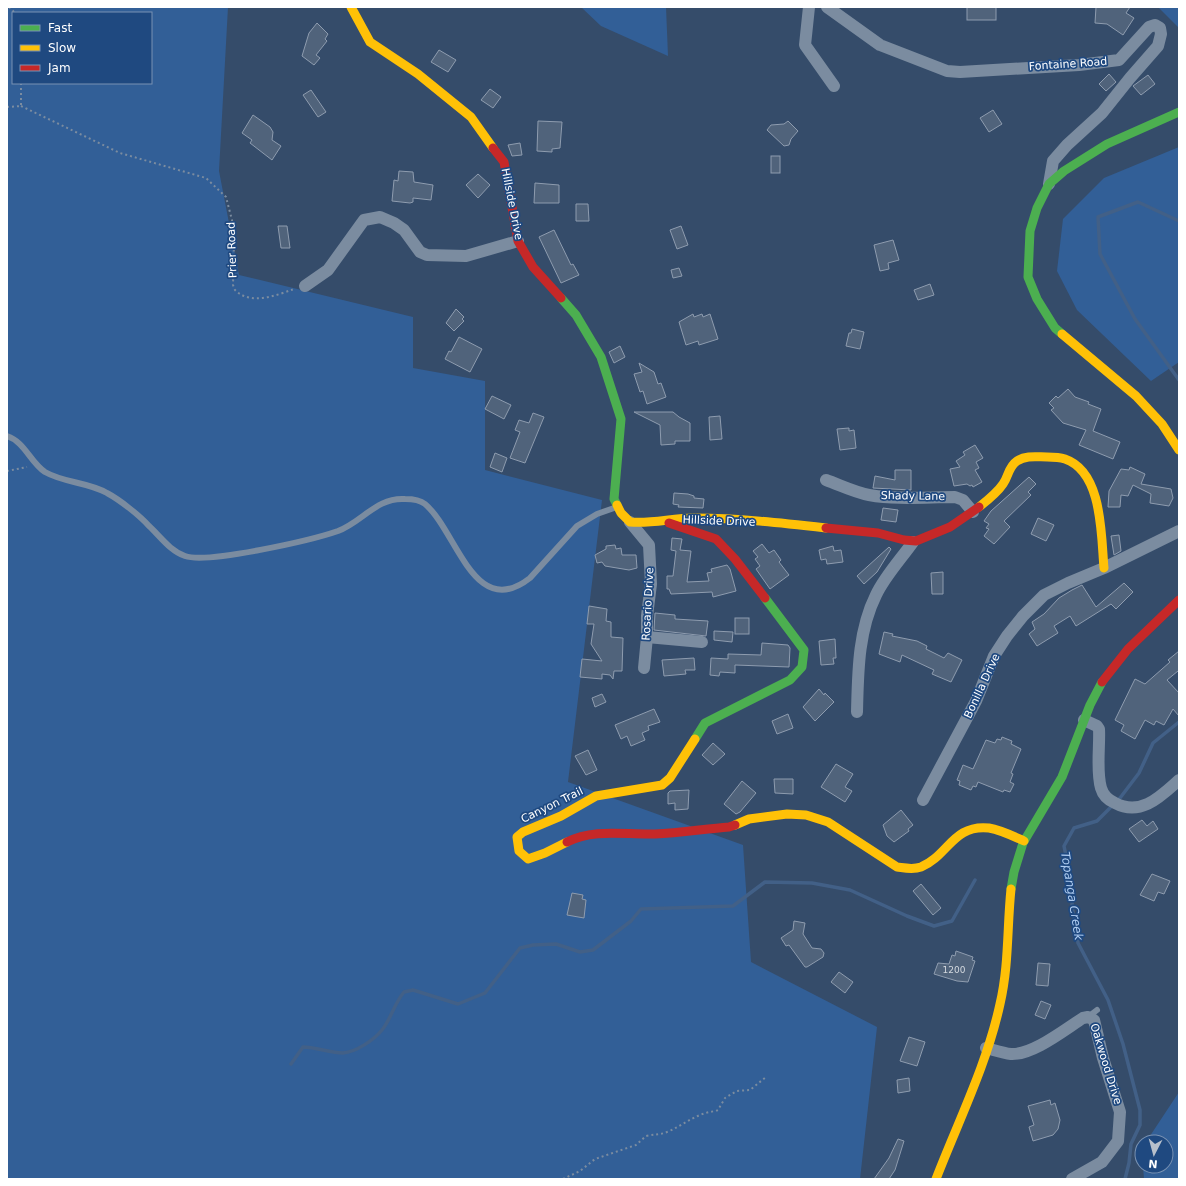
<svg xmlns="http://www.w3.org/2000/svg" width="1186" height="1186" viewBox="0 0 1186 1186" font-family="'DejaVu Sans',sans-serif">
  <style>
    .green { fill: #325f97; fill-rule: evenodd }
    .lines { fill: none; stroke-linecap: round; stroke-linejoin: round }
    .stream { stroke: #426087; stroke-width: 3.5 }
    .building { fill: #50637b; stroke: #8e9caf }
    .path { stroke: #7b8ca0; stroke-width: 2; stroke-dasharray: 2 3; stroke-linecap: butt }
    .lane { stroke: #7b8ca0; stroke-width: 6 }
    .street { stroke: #7b8ca0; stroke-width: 12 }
    .fast { stroke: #4caf50; stroke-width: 9 }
    .slow { stroke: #ffc107; stroke-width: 9 }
    .jam { stroke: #c62828; stroke-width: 9 }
    .labels { text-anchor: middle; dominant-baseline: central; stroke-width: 3.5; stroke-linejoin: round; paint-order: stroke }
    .number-label { font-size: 9px; fill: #d3d8de }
    .street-label { font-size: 11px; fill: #fff; stroke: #1f4980 }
    .water-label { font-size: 12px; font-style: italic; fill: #afccf0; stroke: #1f4980 }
  </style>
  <rect width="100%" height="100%" fill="#354c6a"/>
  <g class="green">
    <path d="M7 7H228L219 171 239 275 413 317V368L485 381V470L602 500 568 782 743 845 751 962 877 1027 860 1179H7ZM13 13H151V83H13Z"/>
    <path d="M581 7H666L668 56 601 26Z"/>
    <path d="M1158 7H1179V28Z"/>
    <path d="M1179 147V362L1151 381 1077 310 1057 271 1063 219 1104 178Z"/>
    <path d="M1179 1092V1179H1144L1143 1166H1166V1142H1146Z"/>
  </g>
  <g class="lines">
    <g class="stream">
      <path d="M1179 221 1138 202 1098 217 1100 254 1135 319 1179 380"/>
      <path d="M291 1064 303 1047C316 1047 330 1053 343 1053 356 1052 374 1040 382 1030 391 1019 394 1004 404 992L413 990 458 1004 485 993 520 948 533 945 556 944 580 952 593 950 631 921 641 909 733 906 765 882 812 883 850 890 907 916 934 926 952 921 975 880"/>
      <path d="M1125 1179 1129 1163 1131 1144 1140 1125V1110L1123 1044 1108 1000 1078 943 1072 905 1073 892 1064 846 1074 828 1097 821 1120 798 1139 773 1153 743 1179 722"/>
    </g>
  </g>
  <g class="building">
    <rect x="967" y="7" width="29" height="13"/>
    <path d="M1096 7H1130L1126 13 1134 18 1123 35 1107 24 1095 23Z"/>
    <path d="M317 23 328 34 325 39 327 41 316 55 320 58 314 65 302 56 309 33Z"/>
    <path d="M439 50 456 60 448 72 431 62Z"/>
    <path d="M1109 74 1116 82 1106 91 1099 84Z"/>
    <path d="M1148 75 1155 84 1141 95 1133 86Z"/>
    <path d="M490 89 501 97 493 108 481 100Z"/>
    <path d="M311 90 326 112 318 117 303 95Z"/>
    <path d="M993 110 1002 124 989 132 980 118Z"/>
    <path d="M253 115 270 127 273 132 272 140 281 146 272 160 250 143 252 140 242 133Z"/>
    <path d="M538 121 562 122 560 148 552 149V152L537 151Z"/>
    <path d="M788 121 798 131 791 139 789 145 784 146 767 130 771 125 784 124Z"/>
    <path d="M520 143 522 155 512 156 508 145Z"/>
    <rect x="771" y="156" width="9" height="17"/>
    <path d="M399 171 413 172 414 182 433 185 431 200 413 198V202L410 203 392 201 394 180 398 181Z"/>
    <path d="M478 174 490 185 478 198 466 185Z"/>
    <path d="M535 183 559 185V203H534Z"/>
    <path d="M576 204H588L589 221H576Z"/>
    <path d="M278 226H287L290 248H281Z"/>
    <path d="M681 226 688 245 677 249 670 230Z"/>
    <path d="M554 230 571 265 573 264 579 275 561 283 539 237Z"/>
    <path d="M893 240 899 260 888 263 889 269 880 271 874 245Z"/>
    <path d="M679 268 682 276 673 278 671 270Z"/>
    <path d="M930 284 934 295 918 300 914 290Z"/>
    <path d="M456 309 464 317 462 319 464 321 454 331 446 323Z"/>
    <path d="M693 314 694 317 702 314 703 317 710 314 718 339 699 345 698 341 686 345 679 322Z"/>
    <path d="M852 329 864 332 860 349 846 346 849 333H851Z"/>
    <path d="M459 337 482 349 470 372 445 359 449 351 451 352Z"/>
    <path d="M620 346 625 357 614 363 609 352Z"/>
    <path d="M639 363 654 372 658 384 661 383 666 397 647 404 643 391 640 392 634 374 642 372Z"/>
    <path d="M1068 389 1075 397 1089 402 1088 404 1101 409 1093 431 1120 442 1113 459 1079 445 1086 430 1063 423 1051 410 1054 408 1049 403 1056 396 1058 398Z"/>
    <path d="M492 396 511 405 504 419 485 409Z"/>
    <path d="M634 412H673L679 417 690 423V441H675V444L661 445 660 425Z"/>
    <path d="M533 413 544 417 525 463 510 458 520 432 515 430 519 420 529 423Z"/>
    <path d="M720 416 722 439 710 440 709 417Z"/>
    <path d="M849 428V431L854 430 856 448 840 450 837 429Z"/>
    <path d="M975 445 983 458 976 462 979 468 975 470 982 482 973 487 972 485 970 486 967 484 954 486 950 469 960 467 956 461 965 455 963 452Z"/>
    <path d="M495 453 507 458 502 472 490 467Z"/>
    <path d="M1130 467 1145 474 1141 484 1171 489 1173 498 1169 506 1150 503 1151 494 1133 485 1128 496 1121 495 1120 507H1108L1109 491 1121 469 1129 470Z"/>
    <path d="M895 470H911V490L873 488 875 476 895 480Z"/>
    <path d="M1029 477 1036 484 1028 492 1031 495 1004 521 1010 527 994 544 984 536 989 529 986 528 989 524 984 521 991 511Z"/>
    <path d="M674 493 688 494 694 496V498L704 499 703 508 678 507 679 505 673 504Z"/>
    <path d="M883 508 898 510 896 522 881 520Z"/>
    <path d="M1038 518 1054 525 1046 541 1031 534Z"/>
    <path d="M1119 535 1121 551 1114 555 1111 536Z"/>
    <path d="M672 538 682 539 680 550 691 551 687 582 709 581 707 573 712 572 711 569 727 565 730 569 736 591 713 597 712 592 671 594 669 589H667V576H673L676 551 671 550Z"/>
    <path d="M762 544 769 553 774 550 781 560 779 562 789 575 770 589 756 569 760 566 755 559 758 557 753 551Z"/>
    <path d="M615 545 616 549 621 548 622 555H636L637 568 629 570 605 566 602 562 597 563 595 555 606 549V546Z"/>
    <path d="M833 546 834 551 841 550 843 562 827 564 826 559 821 560 819 550Z"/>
    <path d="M889 547 891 549 877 572 864 584 857 576Z"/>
    <path d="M943 572V594H932L931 573Z"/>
    <path d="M1124 583 1133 592 1116 609 1111 604 1076 626 1070 616 1054 626 1058 633 1037 646 1029 634 1035 629 1032 622 1044 614 1059 598 1072 590 1082 585 1096 607Z"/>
    <path d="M589 606 607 609 606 621 611 622V637L623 638 622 671H614L613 679 610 675 602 674V679L580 677 582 659 602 661 591 644 594 624H587Z"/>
    <path d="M655 613 675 615V619L708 621 706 636 654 630Z"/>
    <rect x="735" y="618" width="14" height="16"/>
    <path d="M714 631 733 632 732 642 714 640Z"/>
    <path d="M884 632 893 634 892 636 917 641 927 646 926 649 944 658 948 653 962 660 951 682 932 674 934 670 902 655 900 662 879 654Z"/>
    <path d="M835 639 836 658H833L834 664 821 665 819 641Z"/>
    <path d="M762 643 788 645 790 648 789 667 735 665V673L720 672 719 676 710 675 711 658 728 659V654L761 655Z"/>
    <path d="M1179 651V673L1178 671 1167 680 1179 693V716L1173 709 1164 725 1156 721 1154 725 1145 720 1135 739 1121 731 1124 725 1115 720 1135 679 1145 684 1170 662 1168 660Z"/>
    <path d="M694 658 695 670H685L686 674 664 676 662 660Z"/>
    <path d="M819 689 824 695 825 693 834 702 815 721 803 707Z"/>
    <path d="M602 694 606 702 595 707 592 698Z"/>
    <path d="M654 709 660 722 648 726 649 730 642 733 645 740 631 746 627 736 621 739 615 725Z"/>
    <path d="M788 714 793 728 777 734 772 721Z"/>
    <path d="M1002 737 1012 741 1011 744 1021 749 1011 773 1013 774 1010 782 1014 784 1010 792 1004 790 1003 792 978 782 976 787 973 786 971 790 959 785 960 781 957 780 963 765 973 769 986 740 995 743 997 739 1001 740Z"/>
    <path d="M713 743 725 754 713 765 702 755Z"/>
    <path d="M588 750 597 770 586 775 575 756Z"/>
    <path d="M836 764 853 774 845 787 852 791 845 802 821 787Z"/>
    <path d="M774 779H793V794L775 793Z"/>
    <path d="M742 781 756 793 740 812 736 814 724 804Z"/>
    <path d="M689 790 688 809 675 810V803L668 804V793L670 791Z"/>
    <path d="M901 810 913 825 908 829 909 831 894 842 887 836 883 825Z"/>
    <path d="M1142 820 1147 826 1153 821 1158 829 1139 842 1129 829Z"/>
    <path d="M1152 874 1170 881 1164 894 1158 892 1154 901 1140 895Z"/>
    <path d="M921 884 941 908 933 915 913 891Z"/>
    <path d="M572 893 583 895 582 899 586 900 584 918 567 915Z"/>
    <path d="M794 921 805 923 803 934 812 948 821 949 824 953 823 957 807 967H805L789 945 786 946 781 938 793 930Z"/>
    <path d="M956 951 973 957 972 960 975 961 968 982 957 981 934 974 938 963 949 964 952 955 955 956Z"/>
    <path d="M1038 963 1050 964 1048 986 1036 985Z"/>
    <path d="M839 972 853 982 845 993 831 982Z"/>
    <path d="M1041 1001 1051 1005 1045 1019 1035 1015Z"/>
    <path d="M909 1037 925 1042 917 1066 900 1061Z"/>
    <path d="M909 1078 910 1091 898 1093 897 1080Z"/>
    <path d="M1050 1100 1051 1105 1055 1103 1060 1120 1058 1129 1053 1135 1033 1141 1029 1127 1034 1125 1028 1106Z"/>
    <path d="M898 1139 904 1141 895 1170 889 1179H874L889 1158Z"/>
  </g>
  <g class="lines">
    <g class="path">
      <path d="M9 7 15 13"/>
      <path d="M21 106 120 153 206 178 226 197 232 220 234 242 233 285 235 290C251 306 277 295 294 289"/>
      <path d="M7 107 21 106V83"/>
      <path d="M7 471 27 467"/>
      <path d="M563 1179 580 1171 595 1159 636 1145 646 1136C654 1134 660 1135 667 1132 684 1125 696 1113 716 1111L718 1110 725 1098 737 1091 750 1090 766 1077"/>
    </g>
    <g class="lane">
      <path d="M7 436C25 442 30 462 45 472 64 483 88 482 107 493 120 500 139 515 149 526 160 536 170 551 185 556 208 564 312 540 338 531 362 522 377 497 405 499 411 499 420 500 425 504 457 531 474 622 530 578L577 526 597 514 617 507"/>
      <path d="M1088 1017 1097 1010"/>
    </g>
    <g class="street">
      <path d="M809 7 805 45 834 86"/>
      <path d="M827 7 880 45 947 71 960 72 1079 65 1119 60 1149 27 1155 25 1160 28 1161 34 1158 46 1130 78 1102 113 1067 145 1053 161 1049 184"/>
      <path d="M305 286 328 270 364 220 380 217 394 223 404 230 420 252 427 255 466 256 518 241"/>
      <path d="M826 480C840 485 854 492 869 495 897 500 927 497 955 497L963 500 973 512"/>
      <path d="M630 522 649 545 651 584 647 616V637L644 668"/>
      <path d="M647 637 702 642"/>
      <path d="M857 712C858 673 858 631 876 595 885 576 901 559 913 542"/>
      <path d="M1084 720 1097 726 1099 729C1100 746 1096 771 1101 788 1103 795 1108 800 1115 803 1141 817 1161 796 1179 780"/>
      <path d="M923 800 976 701 994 656 1007 636 1023 616 1044 595 1068 583 1104 568 1179 531"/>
      <path d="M986 1048C994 1050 1003 1053 1011 1054 1033 1055 1064 1030 1083 1018L1088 1017 1094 1020 1103 1058 1120 1112 1118 1141 1102 1162 1072 1179"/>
    </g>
    <g class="fast">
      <path d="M561 298 576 315 601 357 621 419 614 499 617 505"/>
      <path d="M1062 334 1055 328 1037 299 1028 277 1030 231 1037 208 1049 184 1064 171 1107 144 1179 112"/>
      <path d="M695 739 705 723 790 680 802 667 804 650 765 598"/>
      <path d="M1011 889 1014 872 1023 843 1062 777 1090 705 1102 682"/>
    </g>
    <g class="slow">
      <path d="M351 7 370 42 418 74 471 117 493 148"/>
      <path d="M1062 334 1136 396 1162 424 1179 450"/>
      <path d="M617 505 621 513 630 522C652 524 672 518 694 518 738 518 782 523 826 528"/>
      <path d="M979 507C988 500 997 493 1003 484 1009 476 1008 467 1017 461 1026 455 1037 457 1047 457 1053 457 1059 457 1065 459 1103 472 1101 536 1104 568"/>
      <path d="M735 825 749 819 787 814 806 815 828 822 897 867C905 868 913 870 921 867 948 856 953 824 989 828 1001 830 1013 836 1024 841"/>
      <path d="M567 842 545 853 528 859 519 851 517 837 523 832 561 816 596 796 662 785 670 778 695 739"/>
      <path d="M936 1179C958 1122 987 1064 1000 1004 1009 966 1007 927 1011 889"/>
    </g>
    <g class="jam">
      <path d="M493 148 504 162 518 241 533 267 561 298"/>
      <path d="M669 523 716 539 735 559 765 598"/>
      <path d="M826 528 878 533 904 540 916 541 950 527 979 507"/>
      <path d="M1102 682 1128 649 1179 600"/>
      <path d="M567 842C594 828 625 835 655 834 680 833 704 829 729 827L735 825"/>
    </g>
  </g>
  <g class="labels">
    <g class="number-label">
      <text x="954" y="970">1200</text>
    </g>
    <g class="street-label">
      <text transform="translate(1068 64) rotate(-4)">Fontaine Road</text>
      <text transform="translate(512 204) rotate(79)">Hillside Drive</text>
      <text transform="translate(232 250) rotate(-92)">Prier Road</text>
      <text transform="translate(913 496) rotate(1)">Shady Lane</text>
      <text transform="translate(719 521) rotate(2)">Hillside Drive</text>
      <text transform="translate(648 604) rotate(-87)">Rosario Drive</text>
      <text transform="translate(982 686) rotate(-65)">Bonilla Drive</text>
      <text transform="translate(552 805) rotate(-26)">Canyon Trail</text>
      <text transform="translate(1106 1064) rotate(73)">Oakwood Drive</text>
    </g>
    <g class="water-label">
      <text transform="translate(1072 896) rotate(81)">Topanga Creek</text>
    </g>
  </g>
  <rect width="1186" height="1186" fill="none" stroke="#ffffff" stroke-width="16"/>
  <rect x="12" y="12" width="140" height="72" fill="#1f4980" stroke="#7992b3"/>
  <rect x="20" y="25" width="20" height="6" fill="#4caf50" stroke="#7992b3"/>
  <text x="48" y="32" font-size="12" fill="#ffffff">Fast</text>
  <rect x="20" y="45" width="20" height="6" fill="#ffc107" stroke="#7992b3"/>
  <text x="48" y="52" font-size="12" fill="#ffffff">Slow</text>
  <rect x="20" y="65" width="20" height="6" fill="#c62828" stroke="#7992b3"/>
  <text x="48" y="72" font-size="12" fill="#ffffff">Jam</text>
  <g transform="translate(1154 1154) rotate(186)"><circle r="19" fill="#1f4980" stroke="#7992b3"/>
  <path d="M0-3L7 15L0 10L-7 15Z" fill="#b8c0cb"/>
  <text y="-6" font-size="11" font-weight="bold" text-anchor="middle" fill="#ffffff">N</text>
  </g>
</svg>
